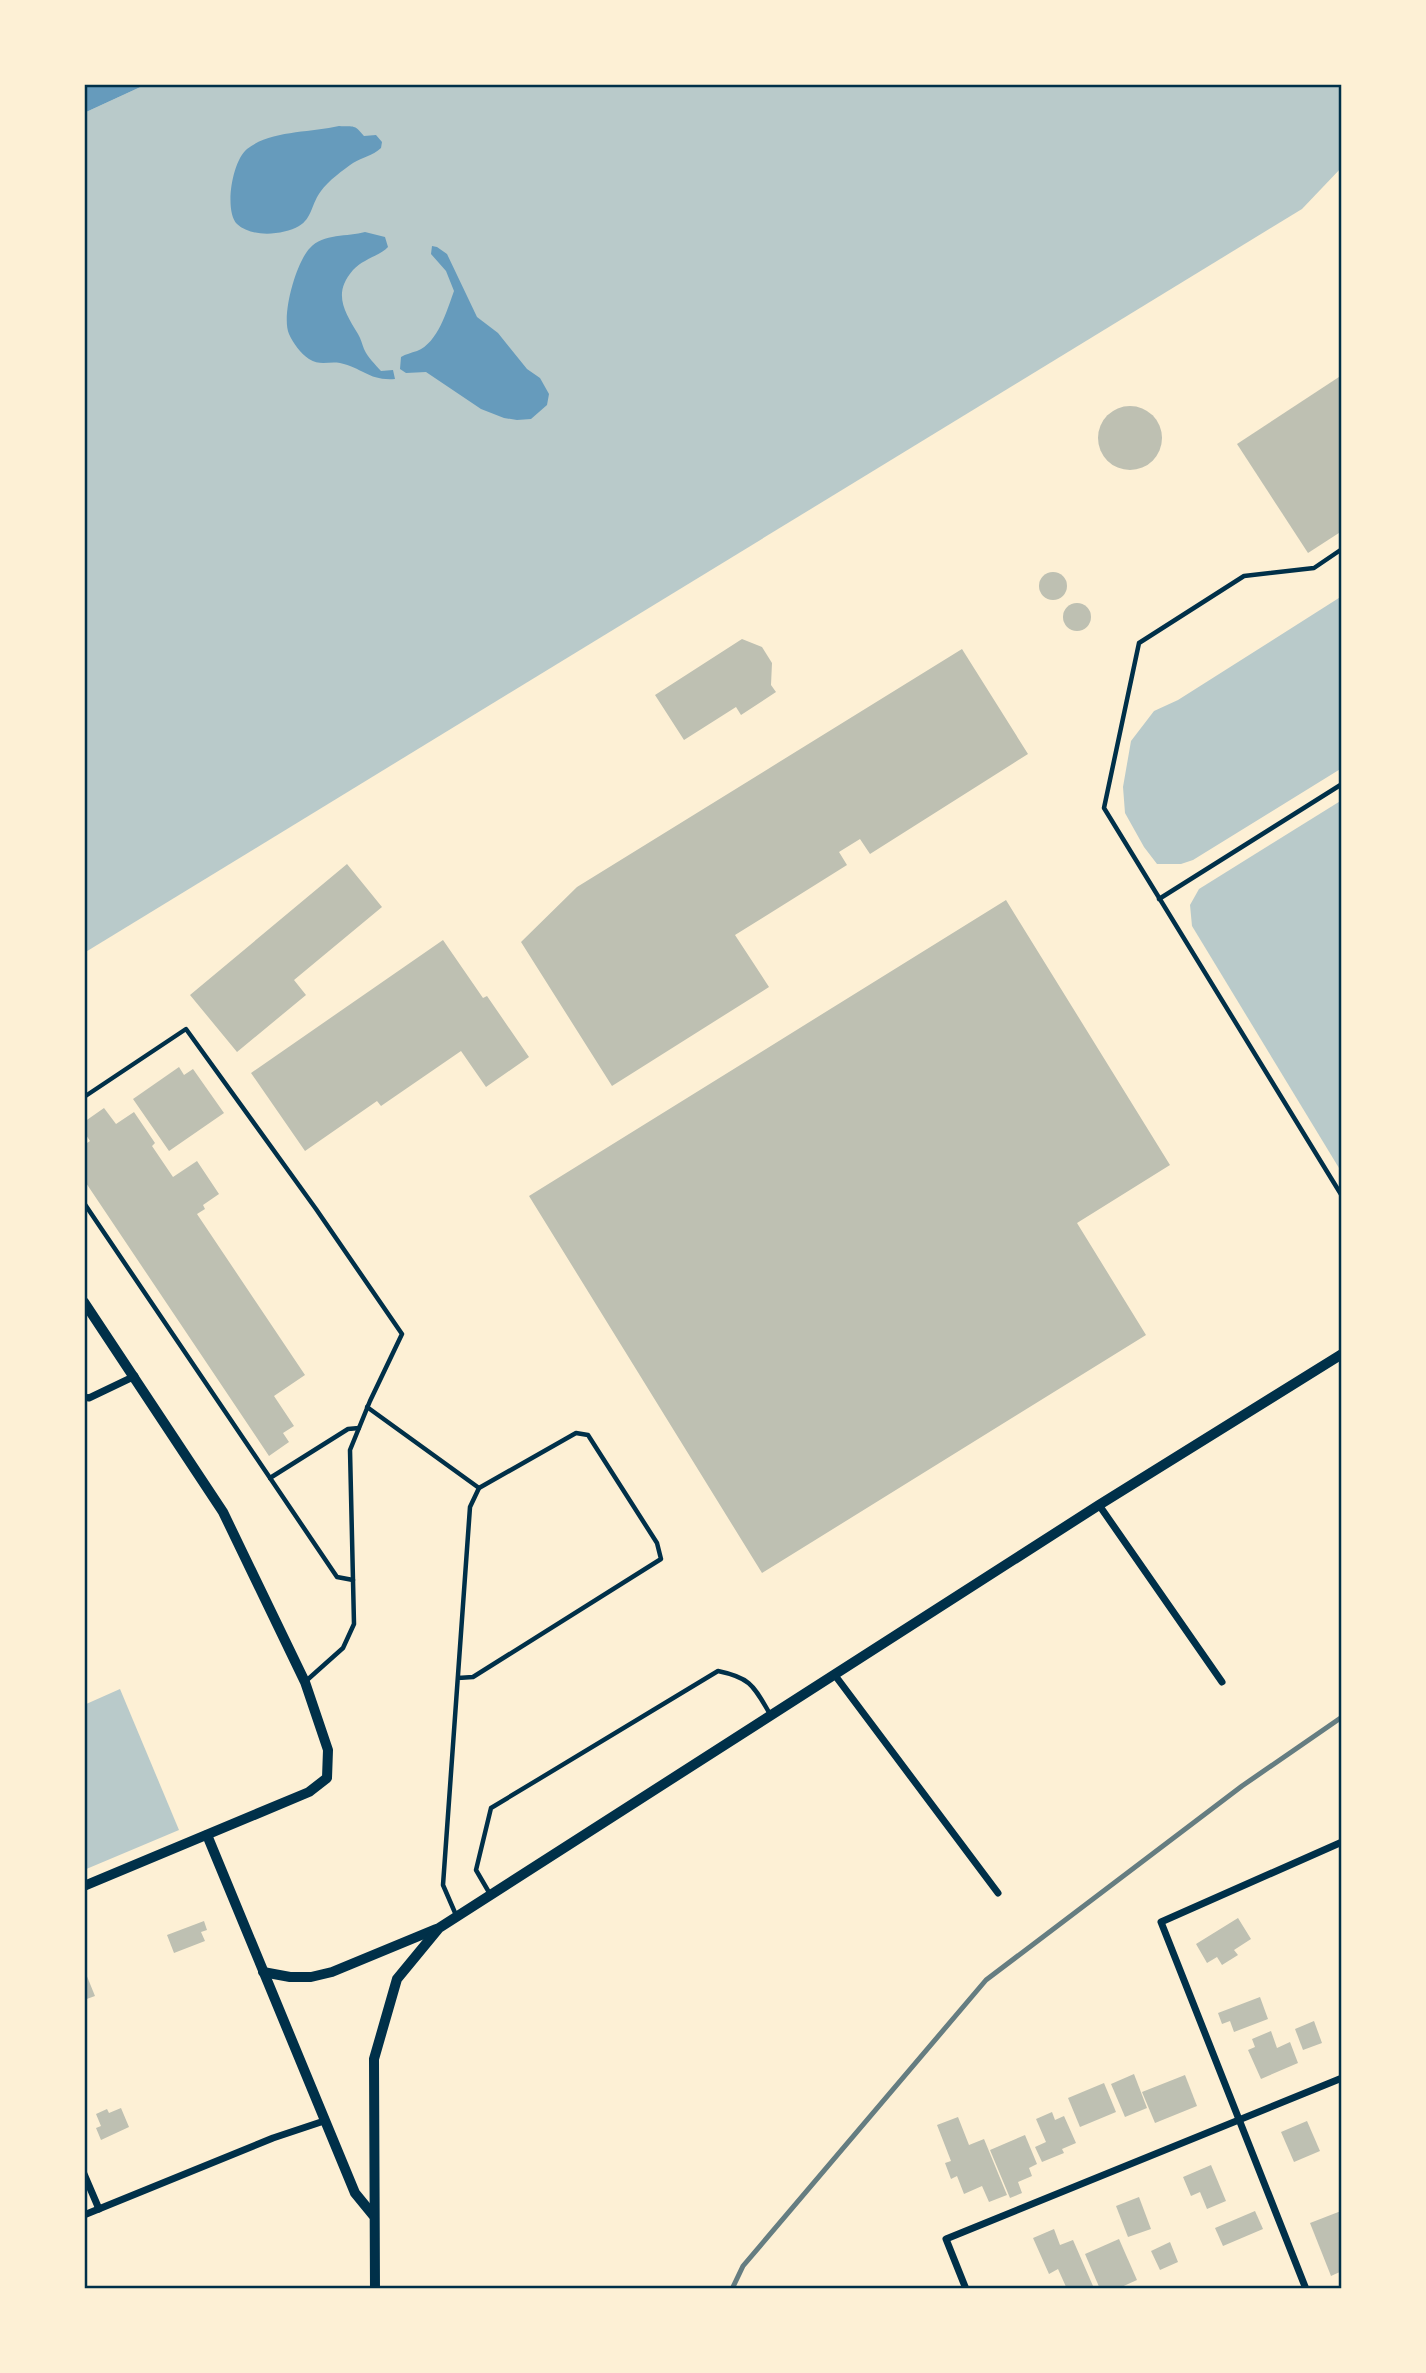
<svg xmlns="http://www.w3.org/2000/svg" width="1426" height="2373" viewBox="0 0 1426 2373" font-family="'Fira Sans Condensed',sans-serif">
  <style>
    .green { fill: #b9caca }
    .water { fill: #669bbc }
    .building { fill: #bec0b2 }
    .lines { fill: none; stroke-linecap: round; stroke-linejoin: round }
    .service { stroke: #003049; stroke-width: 4.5 }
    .minor { stroke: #003049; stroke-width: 7 }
    .tertiary { stroke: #003049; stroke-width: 10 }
    .rail { stroke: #657d81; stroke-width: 5 }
    .neatline { fill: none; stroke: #003049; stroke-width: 2.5 }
  </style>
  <rect width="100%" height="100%" fill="#fdf0d5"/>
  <g class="green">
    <path d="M147 84H1342V167L1302 209 84 953V113Z"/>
    <path d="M1342 596V768L1193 860 1181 864H1157L1144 847 1125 813 1123 787 1131 741 1154 711 1178 700Z"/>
    <path d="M1342 800V1173L1192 926 1190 905 1199 889Z"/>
    <path d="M120 1689 179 1830 84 1870V1705Z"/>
  </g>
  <g class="water">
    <path d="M84 84H147L84 113Z"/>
    <path d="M339 126C355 127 354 124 364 136L376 135 382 142 381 148C372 156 363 157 353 163 343 170 328 181 321 191 312 202 312 219 299 226 283 235 252 238 237 224 224 211 232 161 247 149 271 130 310 133 339 126Z"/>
    <path d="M365 232 385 237 388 247C381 255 363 259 353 270 332 294 345 312 358 334 361 339 362 344 364 349 368 358 375 364 381 371L393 370 395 379C369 381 363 368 340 363 329 361 320 366 309 359 301 354 293 343 289 334 281 316 296 262 310 248 323 233 348 237 365 232Z"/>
    <path d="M432 246 437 247 447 254 477 317 498 333 527 369 540 378 549 394 547 405 531 419 517 420 504 418 481 409 426 372 406 373 400 369 401 357C406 354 411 353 417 351 438 343 447 310 454 291L446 271 431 254Z"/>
  </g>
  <g class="building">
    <path d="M1342 375V531L1308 553 1237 444Z"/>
    <circle cx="1130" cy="438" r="32"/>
    <circle cx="1053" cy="586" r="14"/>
    <circle cx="1077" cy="617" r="14"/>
    <path d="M742 639 762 647 772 663 771 685 776 692 741 715 736 707 684 740 655 695Z"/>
    <path d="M962 649 1028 754 870 854 860 839 839 852 847 865 735 935 769 987 612 1086 521 942 577 887Z"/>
    <path d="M347 864 382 907 294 980 306 995 237 1052 190 995Z"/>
    <path d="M1006 900 1170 1165 1077 1223 1146 1335 762 1573 529 1196Z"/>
    <path d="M443 940 483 998 487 996 529 1057 486 1087 461 1051 381 1106 377 1101 305 1151 251 1073Z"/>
    <path d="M179 1067 184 1075 193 1069 224 1113 169 1151 133 1099Z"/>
    <path d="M104 1108 116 1124 134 1112 155 1143 152 1146 173 1177 197 1161 219 1194 203 1205 205 1209 197 1214 305 1375 274 1396 294 1426 283 1433 289 1442 269 1456 84 1180V1145L90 1141 84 1132V1122Z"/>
    <path d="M1238 1918 1251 1939 1234 1950 1238 1955 1222 1965 1217 1957 1207 1963 1196 1944Z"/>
    <path d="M204 1921 207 1930 201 1932 205 1941 174 1953 167 1935Z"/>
    <path d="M84 1969 95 1996 84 2000Z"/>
    <path d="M1260 1997 1268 2019 1234 2032 1230 2021 1222 2024 1218 2013Z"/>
    <path d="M1314 2021 1322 2043 1303 2050 1295 2029Z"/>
    <path d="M1271 2031 1277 2048 1290 2042 1298 2063 1261 2079 1248 2050 1255 2047 1252 2039Z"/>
    <path d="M1134 2074 1147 2108 1125 2117 1111 2084Z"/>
    <path d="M1185 2075 1197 2106 1155 2123 1142 2092Z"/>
    <path d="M1104 2083 1116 2112 1080 2127 1068 2098Z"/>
    <path d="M121 2108 129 2127 101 2140 96 2128 101 2126 96 2114 107 2109 109 2113Z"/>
    <path d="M1052 2112 1055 2120 1064 2116 1076 2143 1062 2149 1064 2153 1042 2162 1035 2147 1046 2142 1036 2119Z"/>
    <path d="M958 2117 969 2145 984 2139 1007 2195 989 2202 982 2186 964 2194 957 2176 951 2179 945 2163 951 2161 937 2125Z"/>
    <path d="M1307 2121 1320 2151 1294 2162 1281 2132Z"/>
    <path d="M1025 2135 1037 2164 1029 2168 1032 2176 1018 2182 1022 2193 1010 2198 990 2150Z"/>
    <path d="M1211 2165 1226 2201 1207 2209 1200 2192 1191 2196 1183 2177Z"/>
    <path d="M1139 2197 1151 2229 1128 2237 1116 2206Z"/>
    <path d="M1255 2211 1263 2229 1223 2246 1215 2228Z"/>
    <path d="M1341 2211 1342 2271 1331 2276 1310 2223Z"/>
    <path d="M1054 2229 1060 2245 1073 2240 1093 2286 1086 2289H1067L1058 2269 1049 2274 1033 2238Z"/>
    <path d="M1119 2239 1137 2280 1117 2289H1100L1085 2254Z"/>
    <path d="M1170 2242 1178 2262 1160 2270 1151 2251Z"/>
  </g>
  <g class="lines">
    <g class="service">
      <path d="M1342 549 1314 568 1244 576 1139 643 1104 808 1342 1196"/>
      <path d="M1159 899 1342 784"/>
      <path d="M84 1097 186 1029 316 1209 402 1334 370 1401 350 1450 354 1624 343 1648 306 1681"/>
      <path d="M84 1203 337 1577 353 1580"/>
      <path d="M367 1407 479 1488"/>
      <path d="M270 1478 348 1429 359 1428"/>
      <path d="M490 1894 476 1870 491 1808 718 1671C752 1678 754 1687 770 1714"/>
      <path d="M456 1915 443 1885 470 1507 479 1488 576 1433 588 1435 657 1543 661 1559 473 1677 458 1678"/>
    </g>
    <g class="minor">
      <path d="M84 1397 89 1398 135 1376"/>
      <path d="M1099 1505 1222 1682"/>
      <path d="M834 1674 998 1893"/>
      <path d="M84 2174 99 2209"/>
      <path d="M84 2215 273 2138 324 2121"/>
      <path d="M966 2289 946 2239 1342 2078"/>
      <path d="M1306 2289 1161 1922 1342 1842"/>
    </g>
    <g class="tertiary">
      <path d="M84 1302 223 1512 305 1682 328 1750 327 1778 309 1792 84 1886"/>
      <path d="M207 1835 355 2193 373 2215"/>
      <path d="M263 1972 290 1977H311L332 1972 436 1929"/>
      <path d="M375 2289 374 2059 397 1979 439 1928 1099 1505 1342 1354"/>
    </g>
    <path class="rail" d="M732 2289 743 2266 986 1980 1242 1786 1342 1717"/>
  </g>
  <rect width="1426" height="2373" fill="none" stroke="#fdf0d5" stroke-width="172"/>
  <rect x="86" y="86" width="1254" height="2201" class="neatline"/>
</svg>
